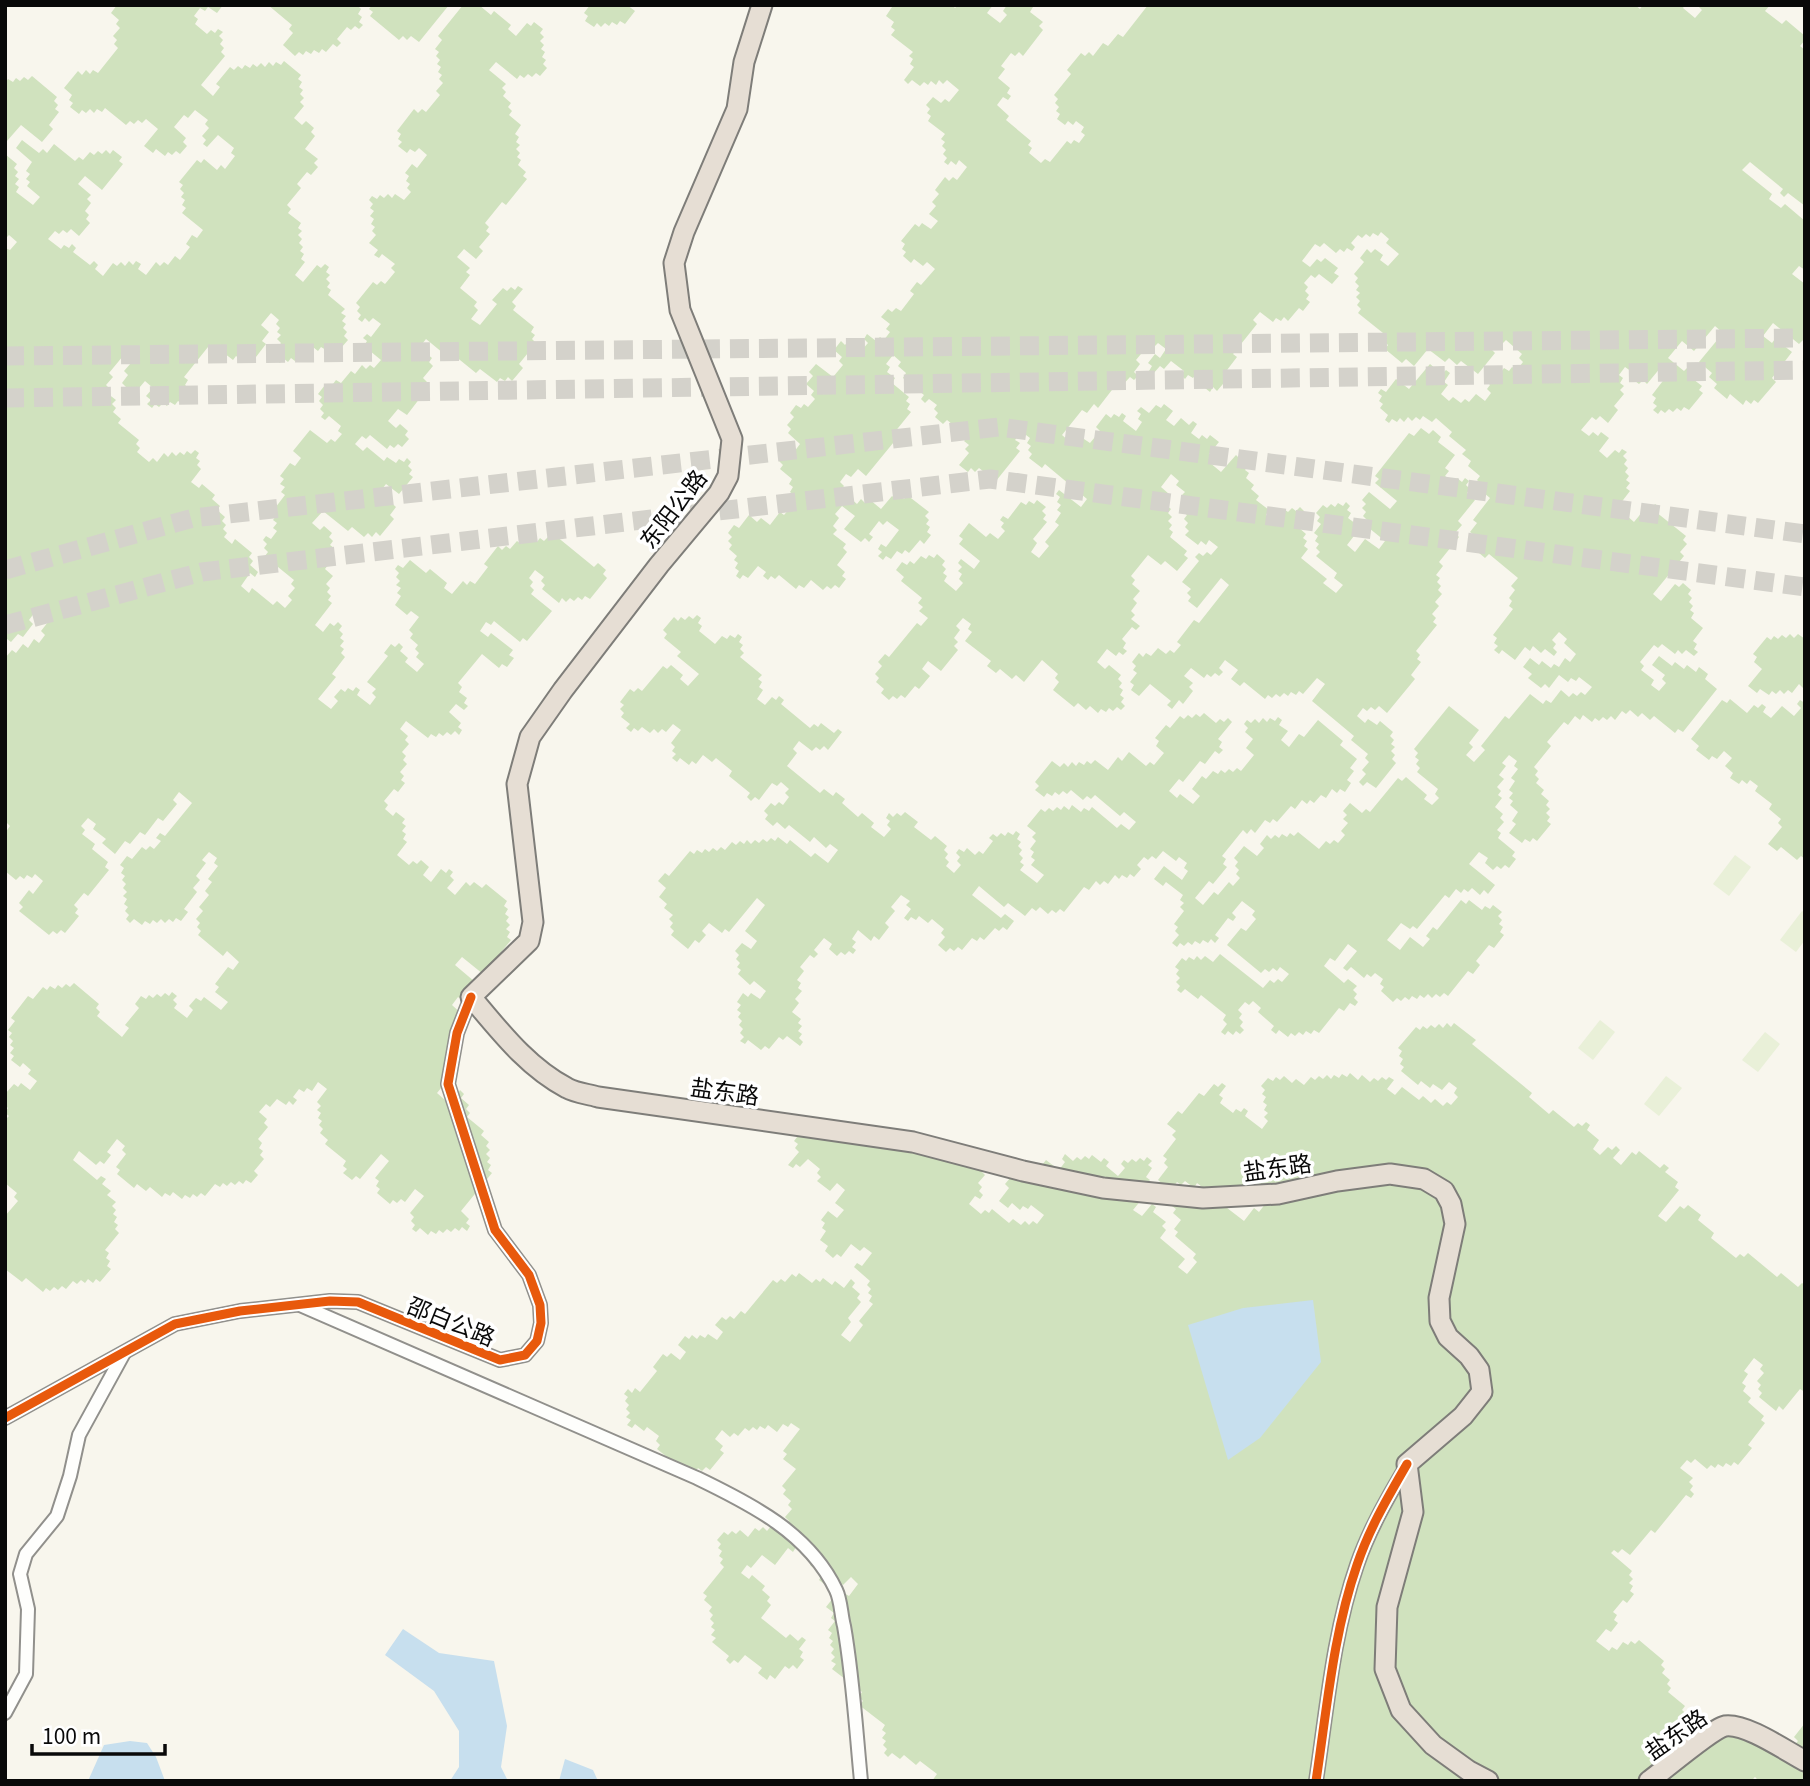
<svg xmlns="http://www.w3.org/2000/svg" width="1810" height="1786" viewBox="0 0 1810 1786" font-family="Georgia,'Noto Sans SC',serif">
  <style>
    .forest { fill: #d0e2be }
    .pitch { fill: #e9f0d8 }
    .water { fill: #c7dfee }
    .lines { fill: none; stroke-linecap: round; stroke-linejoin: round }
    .highway-tunnel { stroke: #d4d2cb; stroke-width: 19; stroke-dasharray: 19 10; stroke-linecap: butt }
    .minor-casing { stroke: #91908c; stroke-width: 16 }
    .highway-casing { stroke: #7e7d79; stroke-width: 23 }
    .minor { stroke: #fefefc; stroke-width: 12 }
    .highway { stroke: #e6ded4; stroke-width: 19 }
    .cycleway-casing { stroke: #fff; stroke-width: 13 }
    .cycleway { stroke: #e8590c; stroke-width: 9 }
    .labels { text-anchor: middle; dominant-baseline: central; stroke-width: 7; stroke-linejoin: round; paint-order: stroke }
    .street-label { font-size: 23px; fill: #090909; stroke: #fff }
  </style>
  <rect width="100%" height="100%" fill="#f8f6ed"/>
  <g class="forest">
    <path d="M117 5H223L217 13 208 7 205 11 200 8 194 16 198 19 195 24 207 34 211 30 215 33 218 29 223 32 219 36 223 40 220 44 224 48 221 52 225 56 201 85 213 96 220 87 216 84 230 67 234 70 238 66 242 69 245 65 250 68 253 64 257 67 261 63 265 67 269 62 273 66 276 62 281 65 284 61 301 75 298 79 302 82 299 87 303 90 300 94 304 98 300 102 304 106 294 118 302 125 306 121 314 128 311 132 315 136 305 149 318 159 314 163 318 167 311 175 307 172 297 184 301 188 287 205 291 209 288 213 301 223 298 228 302 231 298 235 302 239 299 243 303 247 300 251 304 254 301 259 305 262 295 275 303 282 317 265 321 268 325 264 329 267 326 272 330 275 326 279 330 283 327 287 331 290 328 295 345 309 341 313 346 316 342 321 346 324 343 328 347 332 344 336 348 340 341 348 337 345 333 349 329 346 326 350 321 347 318 351 309 344 303 352 306 356 303 360 299 357 295 361 291 358 288 362 283 358 280 363 271 356 281 343 277 339 281 335 277 332 280 328 276 324 279 320 271 313 261 325 269 332 262 341 266 344 256 357 252 354 248 358 244 355 240 359 236 356 233 360 220 350 216 354 208 347 184 377 188 380 185 385 189 388 182 396 186 400 183 404 178 401 175 405 170 402 167 406 163 403 159 407 155 404 152 408 147 404 151 400 146 396 153 388 145 381 134 394 130 391 127 395 122 391 126 387 122 383 128 375 124 371 131 363 123 356 109 373 113 377 106 385 110 389 107 393 116 400 112 404 116 408 113 412 121 419 118 423 139 440 136 444 140 448 137 452 149 462 153 458 157 462 164 453 168 457 172 452 176 456 180 452 184 455 187 451 191 454 195 450 199 453 196 458 200 461 197 465 201 469 191 482 199 488 202 484 215 495 212 499 220 506 217 510 225 517 222 521 226 525 223 529 227 533 224 537 232 544 235 539 252 553 249 557 253 561 250 565 258 572 255 577 250 573 241 586 249 593 252 588 273 605 277 601 285 608 292 600 288 596 295 588 291 584 294 580 278 567 274 571 265 564 269 560 265 556 268 552 264 548 267 544 263 540 266 536 271 539 277 531 273 528 277 523 273 520 276 516 272 512 285 495 281 492 285 487 280 484 284 479 280 476 290 463 295 466 301 458 293 451 310 430 327 443 331 439 335 442 342 434 338 431 341 426 329 416 325 420 321 417 324 413 320 409 323 405 319 401 322 397 318 394 325 385 330 388 336 380 341 383 351 371 355 374 362 365 366 369 370 365 374 368 381 360 364 346 367 341 363 338 367 334 371 337 381 324 373 318 369 322 365 318 362 322 358 319 361 315 357 311 360 307 356 303 373 282 377 285 381 281 385 284 395 272 391 268 395 264 382 254 379 258 374 255 378 250 369 243 376 235 372 231 375 227 371 224 374 219 370 216 374 211 370 208 373 204 369 200 372 196 377 199 380 195 384 198 388 194 392 198 395 194 404 200 411 192 407 188 410 184 406 181 409 176 405 173 412 164 417 168 427 155 419 148 415 152 410 149 407 153 398 146 402 142 398 139 401 134 397 131 414 109 418 113 422 109 426 112 440 95 436 91 443 83 439 79 442 75 438 72 441 67 437 64 440 60 436 56 439 52 435 49 442 40 438 36 463 5H479L491 15 494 11 511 25 508 29 516 36 527 23 531 26 534 22 543 29 540 33 544 37 540 41 544 45 541 49 545 52 542 57 546 60 543 64 547 68 540 76 536 73 532 77 528 74 524 78 520 75 517 79 496 62 489 70 506 84 502 88 506 92 503 96 511 103 508 107 512 111 509 115 521 125 515 134 519 137 516 142 520 145 516 149 520 153 517 157 521 160 518 165 526 172 523 176 527 179 506 205 502 202 485 223 489 227 486 231 490 234 479 247 483 251 476 259 464 249 457 257 470 268 466 272 470 275 460 288 477 302 474 306 478 310 471 319 480 325 497 304 492 300 503 288 507 291 511 287 515 290 518 286 523 289 512 302 516 306 513 310 534 327 531 332 535 335 532 339 536 343 519 364 523 368 512 381 508 377 505 381 500 378 497 382 480 369 476 373 455 356 452 360 447 356 444 360 440 357 443 353 426 339 419 348 432 358 429 362 433 366 423 378 427 382 416 394 420 398 407 415 398 409 388 421 396 428 400 424 408 431 405 435 409 439 402 447 398 444 394 448 390 445 387 449 370 435 366 439 362 436 355 444 363 451 367 447 384 461 387 457 396 463 399 459 404 462 407 458 411 462 408 466 412 470 409 474 413 477 399 494 386 484 376 497 384 504 388 500 396 507 390 515 394 519 380 536 376 532 372 537 368 533 364 537 352 527 348 531 323 511 312 523 320 530 324 526 332 533 329 537 333 541 330 545 334 548 331 553 335 556 325 569 333 576 326 584 330 588 327 592 331 596 328 600 332 603 315 625 323 632 330 623 334 626 338 622 342 626 339 630 343 634 340 638 344 641 340 646 344 649 341 653 345 657 332 674 336 677 318 699 331 709 338 701 334 697 341 689 345 692 348 688 353 691 356 687 360 690 357 695 370 705 376 697 372 693 376 689 367 682 388 656 384 653 391 644 395 647 399 643 403 647 400 651 408 658 405 662 417 672 424 664 416 657 419 653 415 649 418 645 410 638 413 634 409 630 419 617 411 611 407 615 395 605 401 596 397 593 401 588 396 585 400 581 396 577 399 573 395 569 398 565 403 568 410 560 426 573 430 569 447 583 444 588 452 594 463 581 467 585 470 581 475 584 488 567 484 564 498 546 502 550 506 546 510 549 517 541 521 544 525 540 529 543 532 539 537 542 540 538 544 541 548 537 552 540 556 536 594 567 598 563 606 570 603 574 607 578 590 599 585 596 582 600 578 597 574 601 570 598 566 602 562 598 559 603 542 589 545 585 541 581 544 577 535 570 529 578 533 582 530 586 534 590 531 594 552 611 527 641 523 638 520 642 494 621 491 625 486 622 480 631 488 637 491 633 513 650 509 655 514 658 507 667 502 664 499 668 482 654 458 683 462 687 459 692 467 698 464 703 468 706 464 710 456 704 449 712 461 723 458 727 462 730 459 735 455 731 451 735 447 732 443 736 439 733 436 737 431 734 428 738 406 721 400 729 408 736 405 740 409 744 402 752 406 756 403 760 407 764 400 772 404 776 401 780 405 783 398 792 394 789 384 801 388 805 385 809 393 816 396 812 405 819 402 823 406 826 402 831 406 834 403 839 407 842 397 855 409 865 413 861 417 864 421 860 429 867 423 875 431 882 441 869 446 873 449 869 453 872 450 876 454 880 447 888 455 895 466 882 470 886 474 882 482 888 486 884 507 901 504 906 508 909 505 914 509 917 506 921 510 925 506 929 510 932 507 937 511 940 483 974 462 957 455 965 481 987 467 1004 458 997 452 1005 464 1016 451 1076 437 1093 445 1100 452 1091 457 1095 460 1090 464 1094 461 1098 469 1105 466 1109 470 1113 467 1117 484 1131 481 1135 489 1142 486 1146 490 1150 486 1154 490 1158 487 1162 491 1165 488 1170 492 1173 461 1211 469 1219 466 1223 470 1226 467 1231 462 1227 459 1231 455 1228 451 1232 447 1229 443 1233 439 1230 436 1234 431 1231 428 1235 420 1228 416 1232 412 1229 415 1225 411 1221 414 1217 410 1213 424 1196 415 1189 405 1202 401 1199 397 1203 393 1200 390 1204 377 1193 380 1189 376 1186 379 1181 375 1178 389 1161 381 1154 360 1179 356 1176 352 1180 343 1173 347 1169 343 1166 346 1161 325 1144 328 1140 320 1133 323 1129 319 1125 322 1121 318 1118 321 1113 317 1110 321 1106 317 1102 327 1089 318 1082 312 1091 307 1088 304 1092 299 1089 293 1097 297 1100 293 1105 289 1101 286 1105 277 1099 270 1107 266 1104 259 1112 267 1119 264 1123 268 1127 258 1139 262 1143 259 1148 263 1151 260 1155 264 1159 254 1171 258 1175 251 1183 246 1180 243 1184 239 1181 235 1185 231 1182 227 1186 223 1183 220 1187 215 1184 205 1196 201 1193 197 1197 193 1194 190 1198 185 1195 182 1199 173 1192 170 1196 165 1193 162 1197 150 1187 146 1191 137 1184 134 1188 117 1174 120 1170 116 1167 126 1154 122 1150 125 1146 117 1139 107 1152 111 1155 104 1164 100 1161 96 1165 79 1151 73 1160 97 1180 101 1176 106 1179 102 1184 111 1191 107 1195 116 1202 112 1206 116 1210 113 1214 117 1217 114 1222 118 1225 115 1229 119 1233 105 1250 109 1253 106 1258 110 1261 107 1266 111 1269 100 1282 96 1279 93 1283 88 1279 85 1283 81 1280 77 1284 73 1281 66 1289 62 1286 58 1290 54 1287 50 1291 46 1288 43 1292 26 1278 22 1282 5 1269V1216L18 1201 14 1197 17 1193 5 1183 7 1178 5 1176V1120L9 1116 5 1113 8 1108 5 1105V1094L14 1084 18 1087 21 1083 30 1090 37 1081 28 1074 31 1070 23 1063 20 1067 11 1060 14 1056 10 1053 14 1048 10 1045 13 1041 9 1037 12 1033 8 1030 15 1021 11 1018 28 996 33 999 43 987 47 990 50 986 55 989 58 985 62 988 66 984 70 987 74 983 99 1004 96 1008 100 1012 97 1016 122 1037 129 1028 125 1025 139 1008 135 1004 141 996 146 999 149 995 153 998 157 994 161 997 165 993 169 996 172 992 177 996 173 1000 177 1004 174 1008 187 1018 193 1010 189 1006 196 998 201 1001 204 997 221 1010 228 1002 215 992 219 987 215 984 228 967 233 970 239 962 227 951 223 956 198 935 201 931 197 927 200 923 196 919 203 911 199 907 209 895 205 891 212 882 208 879 218 866 214 863 217 858 209 852 202 860 206 863 196 876 200 880 193 888 197 892 184 909 188 912 181 921 176 918 173 922 169 919 165 923 161 919 157 923 153 920 150 924 145 921 142 925 134 919 130 923 126 919 129 915 125 911 128 907 124 904 127 899 123 896 127 892 123 888 126 884 122 880 125 876 121 873 124 868 120 865 127 856 132 859 142 847 146 850 150 846 154 849 161 841 156 838 160 833 165 836 192 803 179 792 173 800 177 804 163 821 158 818 145 835 140 832 130 844 125 841 115 854 102 843 106 839 93 829 96 824 88 818 81 826 85 830 82 834 95 844 92 849 108 862 105 867 109 870 88 896 84 893 74 905 78 909 75 913 79 916 65 933 61 930 57 934 53 931 49 935 19 911 23 907 19 903 29 890 33 894 43 881 35 874 32 878 27 875 24 879 20 876 16 880 5 871V833L10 826 5 821V658L12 650 16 653 23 644 28 648 34 639 39 643 45 635 41 631 48 622 35 612 29 620 33 624 23 637 18 634 11 642 7 639 5 641V248L10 250 17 242 9 235 5 239V154L17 164 14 168 18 172 15 176 19 179 15 184 19 187 16 192 33 205 40 197 27 186 30 182 26 179 30 174 26 171 32 162 16 148 22 140 39 153 43 149 47 153 54 144 75 161 79 157 83 160 90 152 94 155 98 151 102 154 106 150 110 154 113 150 122 157 119 161 123 164 102 190 85 176 78 184 91 195 87 199 91 203 85 211 89 215 86 219 90 223 79 236 71 229 67 233 63 230 59 234 55 231 48 239 61 249 64 245 69 248 72 244 76 248 73 252 90 265 94 261 98 265 95 269 103 276 113 263 117 266 121 262 125 266 129 261 133 265 136 261 141 264 138 269 146 275 156 262 160 266 164 262 168 265 175 256 180 260 190 247 186 244 192 235 197 238 203 230 182 213 186 208 182 205 185 200 181 197 184 193 180 189 183 185 179 182 197 160 201 163 204 159 217 170 221 165 225 169 235 156 231 153 234 148 218 135 207 147 203 144 206 140 202 136 209 128 205 124 208 120 195 110 188 118 184 115 174 127 186 138 183 142 187 146 180 154 176 151 172 155 168 152 165 156 156 149 153 153 144 146 158 129 146 119 142 123 138 120 134 124 130 121 126 125 105 108 102 112 97 109 94 113 90 109 86 113 82 110 79 114 70 107 73 103 69 100 72 95 64 88 78 71 82 75 86 70 90 74 93 70 98 73 118 48 114 44 117 40 113 36 120 28 116 24 119 20 111 13Z"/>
    <path d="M268 5H357L361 9 358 14 362 17 359 22 363 25 359 29 355 26 351 30 347 27 337 39 341 43 337 47 333 44 326 52 322 49 319 53 314 50 311 54 306 51 303 55 299 52 295 56 283 45 293 33 289 29 292 25Z"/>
    <path d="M372 5H449L419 42 411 36 407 40 403 36 399 40 370 16 373 12 369 9Z"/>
    <path d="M590 5H627L635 11 625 24 620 21 617 25 612 22 609 26 605 23 601 27 597 23 594 27 585 21 588 16 584 13Z"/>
    <path d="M890 5H952L955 8 958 5H993L987 13 1000 23 1007 15 1003 11 1007 5H1031L1033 7 1030 12 1043 22 1039 26 1043 30 1023 56 1019 52 1015 56 1011 53 1001 66 1005 69 998 78 1010 88 1007 93 1011 96 1008 100 1003 97 997 105 1009 116 1006 120 1031 141 1028 145 1032 148 1029 153 1041 163 1045 159 1050 162 1067 141 1071 144 1074 140 1079 143 1085 135 1081 132 1084 127 1076 121 1073 125 1068 121 1065 125 1057 119 1060 114 1056 111 1059 107 1055 103 1058 99 1054 95 1071 74 1067 70 1081 53 1085 56 1089 52 1093 56 1103 43 1108 46 1118 34 1123 37 1148 5H1635L1640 9 1643 5H1685L1683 8 1695 18 1702 10 1697 5H1770L1765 11 1782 24 1786 20 1805 36V40L1800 46 1805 50V206L1788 193 1784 197 1780 193 1783 189 1750 162 1742 170 1772 194 1769 199 1781 208 1785 204 1805 221V270L1799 266 1792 274 1805 284V341L1803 340 1799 344 1773 323 1763 336 1772 343 1775 339 1792 352 1772 378 1776 382 1758 403 1754 400 1751 404 1746 400 1743 405 1730 394 1727 399 1714 388 1717 384 1709 377 1712 373 1699 362 1723 333 1715 326 1694 351 1682 341 1668 358 1684 371 1688 367 1697 374 1693 379 1702 386 1699 390 1703 393 1689 410 1684 407 1681 411 1677 408 1673 412 1669 409 1665 413 1661 410 1658 414 1653 410 1657 406 1653 403 1656 398 1652 395 1669 373 1661 367 1647 384 1643 380 1639 384 1635 381 1638 376 1625 367 1619 375 1623 378 1620 383 1624 386 1620 390 1624 394 1614 406 1618 410 1608 423 1600 416 1596 420 1592 417 1581 430 1589 436 1593 432 1598 436 1601 432 1609 438 1599 451 1607 458 1615 450 1619 453 1622 449 1627 452 1623 456 1627 460 1624 464 1628 468 1625 472 1629 476 1626 480 1630 483 1626 488 1630 491 1620 504 1629 511 1626 515 1634 522 1648 505 1652 508 1655 504 1659 507 1656 512 1686 536 1683 540 1687 544 1680 552 1684 556 1653 594 1661 601 1675 584 1679 587 1683 583 1691 590 1688 594 1692 598 1689 602 1693 606 1690 610 1694 613 1691 618 1703 628 1693 641 1697 644 1694 649 1698 652 1694 656 1686 650 1682 654 1678 650 1675 654 1662 644 1658 648 1654 645 1640 662 1644 666 1641 670 1654 680 1651 685 1659 691 1666 683 1662 679 1665 675 1652 665 1659 656 1672 666 1675 662 1684 669 1687 665 1696 672 1699 667 1708 674 1705 679 1717 689 1683 732 1678 729 1675 733 1654 716 1650 720 1642 713 1638 717 1630 710 1626 714 1622 711 1615 720 1611 716 1607 720 1603 717 1599 721 1595 718 1592 722 1583 715 1580 720 1575 716 1568 725 1564 722 1547 742 1551 746 1534 767 1538 771 1535 775 1539 779 1536 783 1544 790 1541 794 1549 801 1546 805 1550 809 1546 813 1550 817 1547 821 1551 824 1537 841 1533 838 1530 842 1525 839 1522 843 1509 833 1516 824 1512 821 1518 812 1510 805 1513 801 1509 798 1513 793 1509 790 1515 781 1511 778 1518 769 1514 766 1517 761 1509 755 1502 763 1506 766 1499 775 1504 779 1497 787 1501 791 1498 795 1502 798 1495 807 1503 814 1500 818 1504 822 1497 830 1501 833 1498 838 1515 852 1512 856 1516 859 1509 868 1505 865 1501 869 1497 866 1493 870 1485 863 1488 858 1479 852 1469 864 1495 885 1488 894 1484 890 1480 895 1472 888 1468 892 1464 889 1461 893 1456 889 1449 898 1445 895 1417 929 1413 926 1410 929 1401 923 1387 940 1400 950 1410 937 1423 947 1430 939 1426 936 1433 927 1437 930 1461 900 1466 904 1469 900 1482 910 1485 906 1490 909 1493 905 1502 912 1498 916 1502 920 1499 924 1503 927 1500 932 1504 935 1494 948 1489 945 1476 961 1480 965 1473 974 1468 971 1448 996 1444 993 1440 997 1436 994 1432 998 1428 994 1424 998 1420 995 1417 999 1412 996 1409 1000 1405 997 1401 1001 1397 998 1393 1002 1381 991 1384 987 1380 984 1383 979 1375 973 1371 977 1367 974 1364 978 1351 967 1347 971 1343 968 1357 951 1348 944 1335 961 1330 958 1324 966 1344 983 1348 979 1357 986 1353 990 1357 994 1354 998 1358 1002 1355 1006 1350 1003 1344 1011 1339 1008 1319 1033 1314 1030 1311 1034 1306 1031 1303 1035 1299 1032 1295 1036 1291 1033 1288 1037 1279 1030 1276 1034 1271 1030 1274 1026 1258 1012 1261 1008 1253 1001 1249 1005 1245 1002 1238 1010 1242 1014 1239 1018 1243 1022 1240 1026 1244 1030 1240 1034 1236 1031 1233 1035 1228 1031 1225 1035 1221 1032 1227 1024 1223 1020 1226 1015 1201 995 1198 999 1185 989 1181 993 1177 990 1180 986 1176 982 1180 978 1176 974 1179 970 1175 967 1182 958 1186 961 1189 957 1194 960 1197 956 1201 960 1205 956 1213 962 1220 954 1263 988 1270 980 1274 983 1278 979 1282 982 1289 974 1280 967 1277 971 1273 968 1269 972 1265 969 1261 973 1227 945 1241 928 1246 931 1256 919 1252 915 1255 911 1242 901 1232 913 1236 917 1233 921 1228 918 1215 935 1219 938 1215 943 1211 939 1208 943 1203 940 1200 944 1195 941 1192 945 1188 942 1184 946 1180 943 1177 947 1172 943 1179 935 1175 931 1178 927 1174 924 1184 911 1180 907 1184 903 1180 900 1183 895 1166 882 1163 886 1154 879 1164 866 1182 880 1188 871 1184 868 1187 863 1179 857 1176 861 1163 851 1156 859 1152 856 1148 860 1144 857 1137 865 1141 869 1134 877 1130 874 1127 878 1122 875 1119 879 1115 875 1108 884 1104 881 1100 885 1096 881 1089 890 1084 887 1064 912 1060 909 1056 913 1052 910 1048 914 1040 907 1036 911 1032 908 1025 916 1008 903 1004 907 979 886 972 895 1001 918 1005 914 1014 921 1007 930 1003 927 999 931 995 928 984 940 980 937 977 941 972 938 962 950 958 947 954 951 950 948 946 952 938 945 945 937 941 933 944 929 932 919 928 923 919 916 916 920 911 917 908 921 904 918 911 909 906 905 910 901 901 895 891 907 895 911 885 923 889 927 879 940 874 936 871 941 858 930 852 939 856 942 852 947 856 950 853 954 849 951 845 955 841 952 837 956 829 949 832 944 824 938 814 950 818 954 814 958 810 955 800 967 804 971 797 980 801 983 798 988 802 991 795 999 799 1003 792 1012 801 1019 798 1023 802 1026 798 1031 802 1034 799 1038 803 1042 800 1046 787 1036 783 1040 779 1037 769 1049 765 1046 761 1050 748 1040 745 1044 740 1041 744 1037 740 1033 743 1029 739 1025 742 1021 738 1017 741 1013 737 1010 741 1005 737 1002 743 993 748 997 751 993 760 999 766 991 754 981 750 985 738 974 741 970 737 967 740 963 736 959 739 955 735 951 742 943 751 949 757 941 745 931 765 905 757 898 729 932 725 929 722 933 709 923 702 931 706 935 699 943 695 940 688 949 671 935 674 931 670 927 673 923 669 919 673 915 664 908 667 904 659 897 666 888 658 881 665 873 669 876 690 851 694 854 697 850 702 853 705 849 709 852 713 848 717 851 721 847 725 850 732 842 736 845 740 841 744 844 747 840 751 844 755 840 759 843 763 839 767 842 771 838 775 841 778 837 787 844 790 840 811 857 815 853 828 863 838 850 830 844 826 848 814 837 810 842 789 825 785 829 777 822 773 826 765 819 768 815 764 811 771 803 775 806 779 802 783 805 789 797 785 793 789 789 781 782 777 786 772 783 759 800 755 797 751 801 747 797 750 793 729 776 732 771 716 758 712 762 703 755 696 764 692 761 689 765 680 758 677 762 672 758 676 754 672 751 675 747 671 743 681 730 673 724 666 732 662 729 658 733 654 729 650 733 642 727 638 731 634 728 631 732 626 728 630 724 621 717 624 713 620 709 624 705 620 702 630 689 634 692 638 688 642 691 663 666 667 669 671 665 683 675 680 679 688 686 699 674 677 656 681 652 664 638 667 634 663 630 674 617 678 621 681 617 685 620 689 616 693 619 697 615 701 618 698 623 702 626 699 631 715 644 722 636 727 639 730 635 735 638 738 634 742 637 739 642 743 645 740 649 744 653 740 657 762 675 758 679 762 682 759 687 763 690 757 699 765 705 772 697 776 700 779 696 784 700 781 704 810 728 814 724 818 727 821 723 834 733 838 729 842 732 828 750 824 746 820 750 816 747 812 751 799 741 793 749 797 753 787 766 820 793 824 789 833 796 836 792 845 799 842 803 858 817 862 813 874 823 871 827 884 837 891 829 887 825 890 821 886 818 889 813 893 817 897 813 901 816 905 812 918 822 914 827 931 840 935 836 947 846 944 850 948 854 945 858 949 862 946 866 954 873 961 865 957 861 960 857 956 853 959 849 964 852 967 848 975 855 979 851 983 854 993 841 989 838 993 834 997 837 1001 833 1005 836 1008 832 1013 835 1016 831 1020 834 1017 839 1021 842 1018 846 1022 850 1019 854 1023 858 1020 862 1024 865 1020 870 1037 883 1044 875 1031 865 1035 860 1031 857 1034 852 1030 849 1036 841 1032 837 1036 833 1027 826 1041 809 1045 812 1049 808 1053 811 1057 807 1061 810 1064 806 1069 810 1072 805 1081 812 1084 808 1089 811 1092 807 1117 828 1121 824 1129 830 1136 822 1124 812 1120 816 1095 795 1091 799 1087 796 1083 800 1071 790 1067 794 1063 791 1059 795 1055 792 1052 796 1047 793 1044 797 1035 790 1039 786 1035 782 1052 761 1060 767 1064 763 1068 767 1072 762 1076 766 1079 762 1084 765 1087 761 1091 764 1095 760 1108 770 1118 757 1122 761 1129 752 1146 766 1150 762 1154 765 1164 753 1156 746 1159 741 1155 738 1166 725 1170 728 1180 716 1184 719 1188 715 1192 718 1196 714 1200 717 1204 713 1216 723 1220 719 1224 722 1228 718 1232 722 1218 739 1222 742 1219 747 1223 750 1219 754 1215 751 1205 764 1200 761 1183 782 1179 779 1169 791 1177 798 1180 794 1193 804 1200 796 1192 789 1202 776 1206 779 1213 771 1218 774 1221 770 1225 773 1229 769 1233 772 1237 768 1241 771 1254 755 1246 748 1253 739 1245 732 1248 728 1244 724 1247 720 1251 723 1255 719 1259 723 1263 718 1267 722 1270 718 1275 721 1278 717 1282 720 1279 725 1288 731 1281 740 1289 747 1299 734 1304 737 1318 720 1343 741 1340 745 1357 759 1350 768 1354 771 1347 780 1351 783 1345 792 1340 789 1337 793 1332 789 1326 798 1321 795 1314 803 1310 800 1307 804 1302 800 1295 809 1291 806 1277 822 1273 819 1270 823 1265 820 1255 833 1251 829 1247 834 1243 830 1222 856 1226 859 1223 864 1227 867 1213 884 1209 881 1195 898 1203 905 1214 892 1218 895 1229 882 1233 886 1240 878 1236 874 1239 870 1235 866 1238 862 1234 858 1244 846 1257 856 1264 848 1260 844 1267 835 1271 839 1275 835 1279 838 1282 834 1287 837 1290 833 1294 836 1298 832 1319 849 1326 841 1330 844 1334 840 1338 843 1345 835 1341 831 1348 823 1343 819 1347 815 1343 811 1350 803 1362 813 1366 809 1370 812 1398 778 1402 781 1406 777 1427 795 1424 799 1432 805 1439 798 1435 794 1438 789 1417 772 1420 768 1416 764 1419 760 1415 757 1418 753 1414 749 1449 706 1479 730 1469 743 1473 747 1466 755 1474 762 1485 750 1481 746 1505 716 1509 719 1530 694 1543 704 1546 700 1551 703 1561 690 1569 697 1573 693 1577 696 1581 692 1585 695 1592 687 1579 677 1576 681 1571 678 1568 682 1559 675 1549 688 1545 684 1541 688 1528 678 1532 674 1523 667 1530 658 1539 665 1542 661 1551 668 1554 664 1559 667 1565 658 1570 662 1576 654 1564 643 1567 639 1559 632 1552 640 1556 644 1553 648 1557 652 1554 656 1545 649 1541 653 1533 646 1530 651 1525 647 1515 660 1502 650 1499 654 1494 650 1498 646 1494 643 1497 638 1493 635 1513 609 1509 606 1512 601 1509 598 1515 590 1511 586 1518 578 1489 554 1485 558 1472 547 1475 543 1471 539 1474 535 1470 532 1477 523 1473 520 1490 498 1478 488 1481 484 1477 480 1480 476 1468 466 1471 461 1462 454 1466 450 1449 436 1452 432 1436 418 1432 422 1423 416 1420 420 1416 417 1412 421 1408 417 1404 422 1400 418 1397 422 1392 419 1389 423 1385 420 1388 415 1380 408 1383 404 1379 401 1382 396 1378 393 1381 389 1386 392 1396 379 1409 389 1430 364 1442 374 1446 370 1450 373 1444 382 1448 385 1441 394 1449 401 1453 397 1461 403 1465 399 1469 402 1476 394 1485 401 1491 393 1487 389 1490 385 1486 381 1497 368 1501 372 1504 368 1509 371 1512 367 1517 370 1523 362 1519 358 1522 354 1506 340 1502 344 1498 341 1491 349 1495 353 1478 374 1461 361 1457 365 1449 358 1445 362 1428 349 1414 366 1406 359 1402 363 1385 349 1388 345 1380 338 1383 333 1358 313 1361 309 1357 305 1360 301 1356 297 1360 293 1356 290 1359 286 1355 282 1358 278 1354 274 1364 262 1360 258 1367 249 1371 253 1375 249 1383 255 1380 260 1388 266 1399 254 1386 243 1389 239 1381 232 1378 236 1373 233 1370 237 1366 234 1362 238 1358 235 1351 243 1355 247 1352 251 1347 248 1344 252 1340 249 1336 253 1324 243 1320 247 1315 244 1302 261 1310 267 1317 259 1321 262 1325 258 1338 268 1334 273 1339 276 1332 284 1319 274 1315 278 1311 275 1304 283 1308 287 1305 291 1309 295 1306 299 1310 302 1303 311 1299 308 1288 321 1284 317 1281 321 1276 318 1273 322 1260 312 1253 320 1257 324 1233 354 1237 357 1224 374 1228 378 1217 391 1213 387 1210 392 1205 388 1209 384 1196 374 1193 378 1188 375 1185 379 1181 375 1184 371 1171 361 1164 369 1160 366 1153 374 1149 371 1152 366 1148 363 1155 354 1160 358 1166 349 1158 343 1154 347 1150 343 1136 360 1140 364 1134 372 1138 376 1134 380 1130 377 1119 389 1115 386 1098 408 1094 404 1087 413 1082 410 1062 435 1070 442 1074 437 1078 441 1081 437 1090 443 1100 431 1096 427 1106 414 1111 418 1114 414 1119 417 1122 413 1126 416 1123 421 1136 431 1142 422 1138 419 1141 414 1137 411 1141 407 1149 413 1156 405 1161 408 1164 404 1173 411 1166 420 1174 426 1181 418 1189 425 1193 421 1197 424 1191 433 1199 439 1202 435 1207 439 1210 435 1219 442 1209 454 1213 458 1209 462 1221 472 1236 455 1240 459 1244 454 1248 458 1244 462 1248 466 1245 470 1249 473 1246 478 1254 485 1251 489 1259 496 1256 500 1269 510 1266 515 1278 525 1285 517 1281 513 1284 509 1288 512 1292 508 1296 511 1300 507 1304 511 1297 519 1301 523 1298 527 1306 534 1303 538 1307 541 1304 546 1308 549 1301 558 1327 579 1323 583 1336 593 1343 585 1334 578 1337 573 1316 556 1320 552 1316 548 1319 544 1315 541 1318 536 1314 533 1321 524 1317 521 1320 517 1316 513 1323 505 1327 508 1331 504 1335 507 1338 503 1343 506 1346 502 1350 506 1347 510 1351 513 1348 518 1356 524 1353 529 1357 532 1347 545 1355 552 1365 539 1379 549 1385 541 1364 524 1367 520 1363 516 1366 512 1362 508 1366 504 1362 500 1369 492 1390 509 1397 501 1375 483 1379 479 1375 476 1409 433 1414 436 1421 428 1429 434 1433 430 1441 437 1438 442 1455 455 1445 468 1449 471 1445 476 1454 482 1457 478 1462 482 1465 478 1469 481 1466 485 1470 489 1467 493 1475 500 1458 521 1462 525 1455 533 1459 537 1439 562 1443 566 1436 575 1440 578 1437 582 1441 586 1438 590 1442 594 1435 602 1439 606 1432 614 1436 618 1433 622 1437 625 1416 651 1420 655 1417 659 1421 662 1411 675 1415 679 1387 713 1379 706 1375 710 1371 707 1367 711 1363 708 1357 716 1365 723 1368 719 1377 725 1380 721 1393 732 1390 736 1394 740 1391 744 1395 747 1391 751 1395 755 1392 759 1396 763 1376 788 1367 782 1363 786 1359 782 1366 774 1362 770 1369 762 1365 758 1368 754 1351 740 1354 736 1312 701 1325 684 1317 678 1303 694 1299 691 1296 695 1291 692 1288 696 1284 693 1280 697 1276 694 1272 698 1268 695 1265 699 1244 682 1240 686 1231 679 1238 670 1225 660 1219 668 1223 672 1219 676 1215 673 1211 677 1207 674 1204 678 1191 668 1184 676 1193 683 1189 687 1193 691 1183 704 1179 700 1172 709 1167 705 1171 701 1150 684 1139 696 1131 690 1134 685 1130 682 1137 673 1133 670 1136 666 1132 662 1139 653 1143 657 1146 653 1151 656 1158 648 1166 654 1170 650 1174 653 1181 645 1177 642 1194 620 1199 623 1229 585 1221 578 1197 608 1188 601 1191 597 1187 593 1191 589 1182 582 1199 561 1195 557 1199 553 1203 556 1207 552 1211 555 1218 547 1209 540 1206 545 1201 541 1198 545 1185 535 1189 531 1185 527 1188 523 1184 519 1187 515 1183 512 1186 508 1182 504 1185 500 1181 496 1185 492 1176 485 1179 481 1171 474 1161 487 1169 494 1166 498 1170 501 1167 506 1171 509 1168 513 1172 517 1168 521 1172 525 1169 529 1173 532 1170 537 1187 551 1184 555 1188 558 1177 571 1165 561 1161 565 1148 555 1131 576 1135 580 1132 584 1140 591 1133 599 1137 603 1131 611 1135 615 1131 619 1140 626 1136 630 1132 627 1122 639 1126 643 1123 648 1127 651 1123 655 1119 652 1116 656 1107 649 1097 662 1105 669 1109 665 1121 675 1118 679 1122 683 1119 687 1123 690 1120 695 1124 698 1121 702 1125 706 1121 710 1117 707 1113 711 1109 708 1106 712 1101 709 1098 713 1090 706 1086 710 1078 703 1074 707 1053 690 1059 682 1055 678 1058 674 1042 660 1024 682 1016 675 1012 679 1000 669 996 673 987 666 991 661 965 641 972 632 968 629 971 624 963 618 956 626 960 630 954 638 958 642 954 646 958 650 941 671 928 661 922 669 930 676 919 689 915 686 905 698 901 695 897 699 893 696 889 700 881 693 884 689 876 682 879 678 875 674 882 666 878 662 885 654 889 657 917 623 921 626 928 618 919 611 923 607 918 603 922 598 901 581 904 577 896 570 902 562 907 565 910 561 914 564 921 556 926 559 929 555 934 558 937 554 945 561 942 565 946 569 943 573 947 576 944 581 956 591 963 583 959 579 962 574 958 571 962 567 958 563 961 559 974 569 980 561 959 544 963 539 959 536 969 523 986 537 990 533 998 539 1005 531 1001 527 1004 523 1000 520 1003 516 1008 519 1021 502 1026 505 1029 501 1034 504 1037 500 1046 507 1042 511 1046 515 1043 519 1047 522 1033 539 1037 543 1031 552 1039 558 1049 546 1045 542 1059 525 1055 522 1061 513 1057 510 1061 505 1057 502 1060 497 1056 494 1059 490 1081 507 1087 499 1045 464 1042 468 1029 458 1032 454 1028 450 1031 446 1027 443 1030 438 1022 432 1015 440 1020 443 1016 448 1020 451 996 481 979 468 975 472 971 468 968 472 959 465 969 453 965 449 969 445 964 441 968 437 947 420 943 424 935 417 938 413 934 409 937 405 929 399 925 403 921 399 924 395 903 378 906 373 898 366 901 362 893 355 886 364 890 367 887 372 895 378 892 383 909 397 906 401 910 404 907 409 911 412 894 433 898 437 866 476 858 469 851 477 846 474 840 482 844 486 841 490 857 504 861 499 865 503 869 499 881 509 892 496 896 499 900 495 904 499 907 495 929 512 925 516 929 520 926 524 930 527 927 532 931 535 924 544 920 540 909 553 905 550 902 554 897 551 891 559 886 556 883 560 878 556 882 552 878 549 881 544 886 547 899 530 887 521 883 525 879 521 869 534 873 537 869 542 865 538 861 542 844 529 855 516 842 506 835 514 839 518 833 526 837 530 833 534 846 544 843 548 847 552 837 565 845 572 842 576 846 579 839 588 835 585 831 589 827 586 823 590 811 580 804 588 799 585 796 589 779 575 775 579 771 576 768 580 763 576 766 572 758 566 748 578 743 575 740 579 736 576 739 571 735 568 738 563 734 560 737 556 729 549 732 545 728 541 732 537 728 533 734 525 739 528 749 515 757 522 761 518 770 525 780 512 784 515 791 507 787 504 794 495 790 492 793 487 789 484 792 479 780 469 783 465 779 461 789 449 794 452 800 444 788 433 791 429 787 425 794 417 790 413 796 405 801 408 804 404 808 407 815 399 811 395 814 391 806 384 813 376 809 372 816 364 833 377 843 365 839 361 842 357 834 350 841 341 845 345 849 340 861 351 868 343 864 339 867 334 876 341 880 337 884 340 890 332 886 329 890 324 881 317 888 309 892 312 896 308 901 311 914 294 910 291 917 282 921 285 935 269 927 262 923 266 914 259 911 263 903 256 906 252 902 249 905 244 901 241 915 224 919 227 922 223 931 229 938 221 929 214 936 206 932 202 939 194 935 190 945 177 949 181 953 177 957 180 967 167 959 160 956 165 951 161 948 165 944 162 947 158 943 154 946 150 942 146 945 142 941 139 945 134 928 121 931 116 927 113 930 109 926 105 933 97 941 103 945 99 949 102 959 90 947 80 943 84 939 80 936 85 931 81 928 85 924 82 920 86 912 80 908 84 904 80 914 67 910 64 913 59 909 56 913 52 891 35 895 30 891 27 894 22 886 16 892 7Z"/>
    <path d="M32 76 57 97 54 101 58 105 55 109 59 112 49 125 53 129 42 142 21 125 7 141 5 83 8 79 13 82 16 78 20 81 24 77 28 80Z"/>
    <path d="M1790 634 1794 638 1798 634 1805 639V686L1803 688 1799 684 1792 693 1788 690 1784 694 1780 690 1776 694 1772 691 1769 695 1760 689 1757 693 1748 686 1762 669 1754 662 1757 657 1753 654 1767 637 1771 640 1774 636 1778 639 1782 635 1786 638Z"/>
    <path d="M1730 699 1747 713 1754 705 1758 708 1762 704 1766 707 1763 712 1771 718 1782 706 1794 716 1801 708 1797 704 1800 700 1805 703V859L1801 856 1797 860 1781 847 1777 851 1768 844 1782 827 1778 823 1781 819 1769 809 1772 804 1755 791 1758 786 1750 780 1747 784 1742 780 1739 784 1730 778 1733 773 1725 766 1732 758 1724 751 1717 759 1712 756 1709 760 1696 750 1699 746 1691 739 1722 700 1727 703Z"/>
    <path d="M1447 1023 1451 1027 1454 1023 1476 1040 1472 1044 1532 1093 1529 1097 1549 1114 1553 1110 1574 1127 1578 1123 1582 1126 1586 1122 1590 1125 1587 1130 1599 1140 1593 1149 1600 1155 1608 1147 1612 1150 1616 1146 1620 1150 1613 1158 1621 1165 1632 1152 1636 1155 1639 1151 1660 1168 1664 1164 1669 1168 1665 1172 1678 1182 1675 1187 1679 1190 1658 1216 1666 1222 1680 1206 1684 1209 1688 1205 1701 1215 1698 1220 1714 1233 1711 1238 1736 1258 1740 1254 1744 1257 1748 1253 1777 1277 1781 1273 1798 1287 1802 1283 1805 1285 1803 1290 1805 1292V1392L1800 1389 1783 1410 1779 1406 1776 1411 1759 1397 1762 1393 1758 1389 1761 1385 1757 1381 1764 1373 1760 1369 1763 1365 1754 1358 1744 1371 1748 1374 1742 1383 1746 1386 1743 1391 1751 1398 1748 1402 1764 1416 1761 1420 1765 1423 1748 1445 1752 1448 1738 1465 1734 1462 1731 1466 1726 1463 1723 1467 1718 1464 1715 1468 1711 1465 1707 1469 1695 1459 1691 1463 1687 1460 1680 1468 1693 1478 1689 1482 1693 1486 1690 1490 1694 1494 1691 1498 1686 1495 1655 1533 1651 1530 1630 1555 1622 1549 1618 1553 1614 1550 1611 1553 1632 1571 1629 1575 1633 1579 1629 1583 1633 1586 1630 1591 1634 1594 1627 1603 1623 1600 1613 1612 1617 1615 1614 1620 1618 1623 1611 1632 1606 1629 1596 1641 1609 1651 1612 1647 1617 1650 1623 1642 1628 1645 1631 1641 1635 1644 1639 1640 1664 1661 1661 1665 1665 1669 1662 1673 1670 1680 1667 1684 1671 1688 1668 1692 1685 1706 1682 1710 1694 1721 1691 1725 1695 1728 1692 1733 1700 1739 1718 1726 1791 1749 1798 1741 1794 1737 1805 1723V1781H1759L1755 1777 1751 1781H932L937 1774 920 1761 916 1765 904 1755 900 1759 892 1753 888 1757 884 1753 887 1749 883 1745 886 1741 882 1738 886 1733 882 1730 885 1725 859 1705 863 1701 859 1697 862 1692 832 1669 836 1664 831 1661 835 1657 831 1653 834 1649 830 1645 833 1641 829 1638 832 1633 828 1630 835 1621 831 1618 834 1613 826 1607 833 1598 837 1601 844 1593 849 1596 858 1584 851 1577 843 1585 839 1582 836 1586 828 1587 819 1580 822 1575 810 1565 813 1561 796 1547 793 1552 788 1548 775 1565 762 1555 751 1568 747 1565 741 1573 749 1579 752 1575 765 1586 762 1590 770 1597 767 1601 771 1605 761 1618 786 1638 790 1634 798 1641 802 1637 806 1640 799 1649 803 1652 800 1657 804 1660 797 1669 793 1665 789 1669 785 1666 775 1679 770 1675 767 1680 758 1673 762 1668 745 1655 738 1663 734 1660 730 1664 726 1660 729 1656 712 1642 716 1638 711 1635 715 1630 711 1627 714 1623 710 1619 713 1615 709 1611 712 1607 704 1600 707 1596 703 1593 724 1567 720 1563 723 1559 719 1556 722 1551 718 1548 721 1544 717 1540 724 1532 728 1535 732 1531 736 1534 740 1530 748 1537 755 1528 759 1531 763 1527 767 1531 771 1526 775 1530 779 1526 783 1529 789 1521 785 1517 792 1509 788 1505 791 1501 783 1494 786 1490 782 1486 796 1469 783 1459 787 1454 783 1451 800 1429 791 1423 788 1427 783 1424 777 1432 768 1425 765 1429 760 1426 757 1430 753 1427 749 1431 745 1428 738 1436 734 1433 730 1437 722 1430 715 1439 723 1446 720 1450 724 1453 710 1470 706 1467 702 1471 698 1468 695 1472 687 1473 657 1449 660 1445 656 1441 659 1436 647 1427 644 1431 635 1424 632 1428 627 1425 631 1420 626 1417 630 1413 626 1409 629 1405 625 1401 628 1397 624 1394 628 1389 632 1393 635 1388 640 1392 657 1371 653 1367 663 1354 667 1357 671 1353 680 1360 686 1352 678 1345 685 1336 689 1339 692 1335 697 1339 700 1335 705 1338 708 1334 717 1340 723 1332 715 1325 722 1317 726 1320 730 1316 734 1319 741 1311 745 1314 773 1280 777 1283 781 1279 785 1282 792 1274 796 1277 799 1273 812 1283 816 1279 820 1282 823 1278 832 1285 835 1281 844 1288 851 1279 855 1283 852 1287 860 1294 857 1298 861 1302 848 1318 851 1322 841 1335 850 1342 863 1325 859 1321 873 1304 869 1301 872 1296 868 1293 871 1289 867 1285 870 1281 854 1267 857 1263 862 1266 872 1253 864 1247 860 1251 851 1244 841 1257 837 1254 833 1258 825 1251 828 1246 820 1240 826 1231 822 1228 825 1223 821 1220 828 1211 837 1218 844 1210 835 1203 845 1190 837 1183 830 1191 817 1181 821 1177 817 1173 820 1169 808 1159 800 1167 796 1164 793 1168 788 1165 799 1152 795 1148 798 1144 794 1141 808 1123 871 1132 892 1149C901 1140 917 1144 926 1134L939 1144 984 1167 981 1171 985 1175 978 1183 982 1187 979 1191 983 1195 980 1199 975 1196 969 1204 981 1214 985 1210 989 1213 992 1209 1009 1223 1013 1219 1021 1225 1025 1221 1029 1225 1033 1221 1037 1224 1044 1215 1031 1205 1028 1209 1023 1206 1020 1210 1012 1203 1008 1208 999 1201 1009 1188 1005 1184 1016 1171 1039 1169 1046 1160 1059 1170 1065 1162 1062 1159 1065 1154 1073 1161 1077 1157 1081 1160 1085 1156 1089 1159 1092 1155 1101 1162 1104 1158 1109 1162 1106 1166 1118 1176 1125 1168 1121 1164 1124 1160 1128 1163 1132 1159 1136 1162 1140 1158 1144 1161 1147 1157 1152 1161 1148 1165 1152 1168 1146 1177 1150 1180 1146 1185 1151 1188 1133 1210 1142 1216 1152 1204 1156 1207 1153 1212 1166 1222 1162 1226 1166 1230 1160 1238 1185 1259 1178 1267 1187 1274 1197 1262 1193 1258 1196 1254 1175 1236 1178 1232 1174 1229 1181 1220 1173 1213 1176 1209 1172 1206 1175 1201H1218L1244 1221 1254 1208 1259 1212 1269 1199 1253 1193 1242 1206 1221 1189 1218 1193 1209 1186 1206 1190 1197 1183 1194 1188 1185 1181 1181 1185 1177 1182 1174 1186 1169 1183 1166 1187 1158 1180 1168 1167 1164 1163 1167 1159 1163 1156 1176 1139 1172 1135 1176 1131 1167 1124 1178 1111 1182 1114 1199 1093 1204 1096 1214 1084 1218 1087 1222 1083 1226 1086 1219 1095 1223 1098 1220 1103 1233 1113 1236 1109 1241 1112 1244 1108 1248 1111 1245 1116 1262 1129 1268 1121 1264 1117 1268 1113 1264 1110 1267 1105 1263 1102 1266 1097 1262 1094 1265 1090 1261 1086 1268 1078 1273 1081 1276 1077 1280 1080 1284 1076 1292 1083 1296 1079 1304 1085 1311 1077 1315 1080 1319 1076 1323 1079 1327 1075 1331 1079 1334 1075 1339 1078 1342 1074 1347 1077 1350 1073 1358 1080 1362 1075 1370 1082 1374 1078 1378 1081 1382 1077 1386 1080 1389 1077 1394 1080 1387 1089 1395 1095 1402 1087 1419 1100 1423 1096 1431 1103 1435 1099 1443 1106 1447 1102 1451 1105 1458 1097 1454 1093 1457 1088 1449 1082 1442 1090 1433 1084 1430 1088 1421 1081 1418 1085 1401 1071 1404 1067 1400 1064 1403 1059 1399 1056 1402 1051 1398 1048 1416 1027 1420 1030 1423 1026 1427 1029 1431 1025 1435 1028 1439 1024 1443 1028Z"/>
  </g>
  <g class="pitch">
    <path d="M1735 855 1751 867 1729 896 1713 884Z"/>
    <path d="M1802 911 1805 913V940L1796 952 1780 940Z"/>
    <path d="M1600 1020 1615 1032 1593 1060 1578 1048Z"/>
    <path d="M1765 1032 1780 1044 1758 1072 1742 1060Z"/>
    <path d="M1666 1076 1682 1088 1659 1116 1644 1104Z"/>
  </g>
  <g class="water">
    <path d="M1313 1300 1321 1362 1260 1438 1228 1460 1188 1325 1243 1308Z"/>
    <path d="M403 1629 439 1653 494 1661 507 1726 501 1767 508 1781H450L459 1767V1731L434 1691 385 1655Z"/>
    <path d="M130 1741 147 1743 156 1757 165 1781H88L104 1745Z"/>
    <path d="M565 1759 593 1770 598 1781H559Z"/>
  </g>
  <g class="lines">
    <g class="highway-tunnel">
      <path d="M5 356 1805 338"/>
      <path d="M5 398 1805 370"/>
      <path d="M5 570 193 518 999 427 1805 534"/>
      <path d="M5 625 202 572 990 479 1805 587"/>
    </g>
    <defs>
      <g id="minor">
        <path d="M300 1305 697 1478C751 1504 809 1533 836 1590 841 1600 841 1615 844 1626 853 1677 856 1730 861 1781"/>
        <path d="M5 1418 175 1324 240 1311 330 1301 358 1302 500 1360 525 1355 537 1341 541 1323 540 1305 529 1275 495 1230 448 1084 457 1033 471 997"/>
        <path d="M5 1713 26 1674 28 1609 20 1574 26 1554 57 1516 70 1476 79 1435 124 1353"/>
        <path d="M1316 1781C1327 1709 1333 1634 1357 1565 1369 1530 1388 1497 1407 1465"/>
      </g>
      <g id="highway">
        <path d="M762 5 744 62 737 109 684 232 674 263 680 310 732 439 728 476 719 493 659 565 563 690 530 737 517 784 533 922 529 941 471 997C499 1030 527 1067 567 1088 576 1093 588 1094 598 1097L913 1142 1023 1171 1103 1188 1203 1198 1278 1194 1337 1181 1390 1174 1424 1179 1444 1191 1451 1204 1455 1224 1439 1298 1440 1321 1448 1337 1469 1356 1479 1370 1482 1392 1463 1416 1407 1464 1413 1512 1387 1607 1385 1669 1401 1710 1433 1745 1469 1771 1488 1781"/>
        <path d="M1649 1781C1664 1770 1712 1729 1725 1726 1746 1723 1786 1751 1805 1761"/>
      </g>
    </defs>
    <use href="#minor" class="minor-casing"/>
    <use href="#highway" class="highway-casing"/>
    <use href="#minor" class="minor"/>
    <use href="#highway" class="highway"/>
    <defs>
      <g id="cycleway">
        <path d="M5 1418 175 1324 240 1311 330 1301 358 1302 500 1360 525 1355 537 1341 541 1323 540 1305 529 1275 495 1230 448 1084 457 1033 471 997"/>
        <path d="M1316 1781C1327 1709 1333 1634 1357 1565 1369 1529 1388 1497 1407 1464"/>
      </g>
    </defs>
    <use href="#cycleway" class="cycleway-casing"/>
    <use href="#cycleway" class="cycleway"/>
  </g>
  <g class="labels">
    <g class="street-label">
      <text transform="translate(672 508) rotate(-52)">东阳公路</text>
      <text transform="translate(725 1090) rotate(8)">盐东路</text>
      <text transform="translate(1277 1166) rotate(-8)">盐东路</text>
      <text transform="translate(452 1320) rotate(22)">邵白公路</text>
      <text transform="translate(1675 1733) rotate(-35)">盐东路</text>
    </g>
  </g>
  <rect width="1810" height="1786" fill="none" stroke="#090909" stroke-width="14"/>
  <path d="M32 1744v10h133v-10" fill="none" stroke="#090909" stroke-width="3.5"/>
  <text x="42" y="1744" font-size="21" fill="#090909" stroke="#ffffff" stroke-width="5" paint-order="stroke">100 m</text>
</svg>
